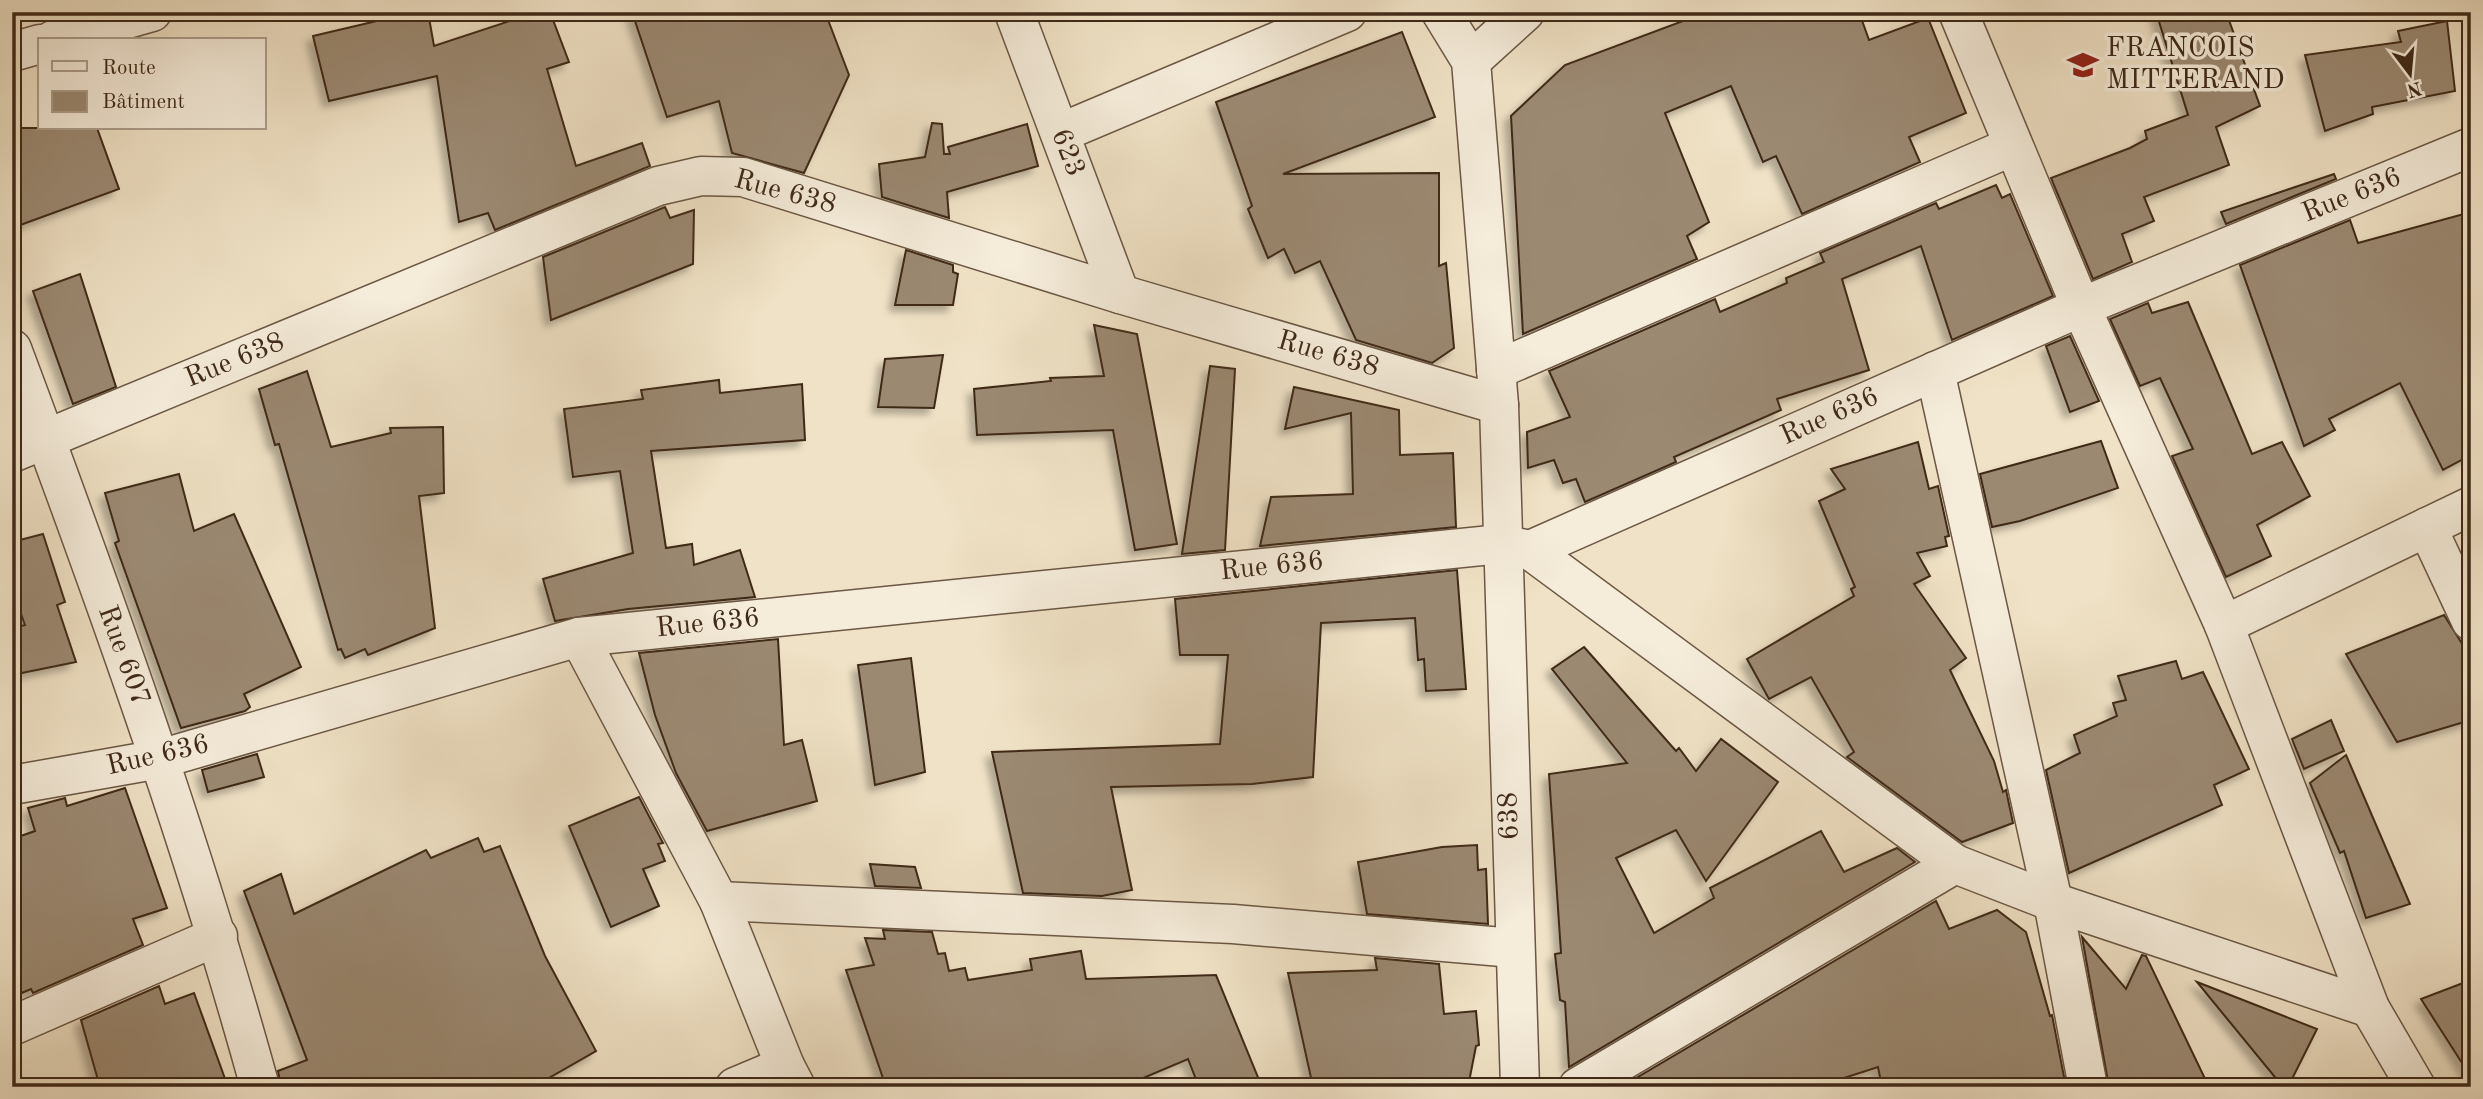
<svg xmlns="http://www.w3.org/2000/svg" width="2483" height="1099" viewBox="0 0 2483 1099" font-family="'Old Standard TT',serif">
  <style>
    .building { fill: #9b8972; stroke: #3f2918; stroke-width: 2; filter: url(#shadow) }
    .lines { fill: none; stroke-linecap: round; stroke-linejoin: round }
    .street-casing { stroke: #6b5744; stroke-width: 41 }
    .street { stroke: #f5ecda; stroke-width: 38 }
    .labels { text-anchor: middle; dominant-baseline: central; stroke-width: 7; stroke-linejoin: round; paint-order: stroke }
    .poi-label { font-size: 28px; fill: #3f2918; stroke: #f5ecda; text-anchor: start }
    .street-label { font-size: 28px; fill: #3f2918; stroke: #f5ecda }
  </style>
  <defs>
    <filter id="shadow"><feDropShadow dx="-6" dy="6" stdDeviation="3.5" flood-color="#0004"/></filter>
  </defs>
  <rect width="100%" height="100%" fill="#f0e2c6"/>
  <filter id="stains"><feTurbulence type="fractalNoise" baseFrequency=".00286" numOctaves="4"/><feColorMatrix values="0 0 0 0 .2 0 0 0 0 .09 0 0 0 0 .02 0 0 0 .5 -.17"/></filter>
  <radialGradient id="worn" r=".72"><stop offset=".6" stop-color="#630" stop-opacity="0"/><stop offset="1" stop-color="#630" stop-opacity=".3"/></radialGradient>
  <g class="building">
    <path d="M415 12H428L434 46 537 12H550L569 62 547 69 576 166 642 143 650 166 495 230 488 213 459 222 437 76 329 101 313 36Z"/>
    <path d="M632 12H825L849 75 804 173 732 153 719 101 667 117Z"/>
    <path d="M1707 12H1859L1869 40 1928 18 1966 113 1909 137 1920 162 1802 214 1776 156 1763 162 1731 86 1665 113 1709 222 1687 236 1697 259 1523 334 1511 116 1565 65Z"/>
    <path d="M2156 12H2226L2260 106 2216 127 2229 165 2144 197 2154 221 2122 234 2132 262 2093 279 2051 178 2130 148 2147 139 2145 131 2188 115Z"/>
    <path d="M2447 21 2455 91 2372 107 2373 114 2325 131 2305 55 2401 42 2398 31Z"/>
    <path d="M1402 32 1435 117 1283 174 1439 173V266L1446 263 1454 348 1432 363 1356 340 1320 261 1295 273 1284 249 1268 258 1248 209 1252 206 1216 102Z"/>
    <path d="M932 123 942 124 944 154H950L948 147 1027 124 1038 166 947 192 949 218 882 197 879 164 925 157Z"/>
    <path d="M12 128H97L119 189 12 228Z"/>
    <path d="M2334 174 2336 179 2226 224 2221 212Z"/>
    <path d="M1996 185 2002 198 2010 194 2053 296 1952 340 1921 246 1842 279 1869 370 1777 399 1781 410 1674 457 1676 462 1585 502 1576 479 1563 483 1554 460 1528 468 1527 432 1570 417 1549 371 1715 299 1720 312 1787 283 1786 278 1824 262 1820 253 1936 203 1939 209Z"/>
    <path d="M665 207 670 218 694 210 693 264 551 320 543 257Z"/>
    <path d="M2471 212V455L2443 470 2400 383 2329 419 2335 430 2304 446 2240 265 2350 220 2358 243Z"/>
    <path d="M906 250 953 265V272L958 274 953 305H895Z"/>
    <path d="M80 274 116 387 73 404 33 291Z"/>
    <path d="M2188 302 2252 454 2282 442 2310 496 2257 525 2271 556 2226 577 2172 456 2193 449 2160 378 2140 386 2110 319 2148 303 2152 313Z"/>
    <path d="M1094 325 1137 334 1177 544 1135 550 1113 430 977 435 974 389 1051 381 1050 378 1104 376Z"/>
    <path d="M2070 336 2099 401 2070 412 2046 346Z"/>
    <path d="M943 355 934 408 878 407 885 359Z"/>
    <path d="M1210 366 1235 369 1225 550 1182 554Z"/>
    <path d="M307 371 331 447 391 433 390 428 443 427 444 493 419 496 435 628 368 655 365 649 345 658 341 649 338 650 279 444 275 445 259 389Z"/>
    <path d="M719 380 720 393 802 384 805 440 651 451 666 548 692 544 694 565 740 550 755 597 628 609 555 621 543 579 633 553 620 471 573 477 564 409 643 399 641 390Z"/>
    <path d="M1294 387 1399 410 1400 455 1453 453 1456 527 1260 546 1271 497 1353 494 1351 413 1285 429Z"/>
    <path d="M2101 441 2118 488 2020 521 1992 527 1980 474Z"/>
    <path d="M1918 442 1929 489 1938 486 1949 536 1945 537 1947 546 1917 553 1930 576 1914 584 1966 658 1950 670 1994 761 2003 792 2006 790 2013 823 1962 842 1847 757 1854 752 1811 677 1769 699 1747 659 1854 596 1851 589 1855 587 1819 501 1845 489 1831 469Z"/>
    <path d="M179 474 194 531 234 514 301 667 244 694 250 707 245 711 181 728 115 543 119 541 105 493Z"/>
    <path d="M43 534 65 602 57 605 76 662 12 675V628L25 625 12 589V542Z"/>
    <path d="M1457 570 1466 689 1426 691 1424 659 1418 660 1415 618 1321 623 1313 777 1252 784 1111 787 1132 890 1102 896 1023 893 992 752 1220 744 1228 655H1180L1175 599Z"/>
    <path d="M2444 615 2471 658V720L2397 742 2346 654Z"/>
    <path d="M778 639 784 745 802 740 817 801 707 831 676 773 655 715 639 653Z"/>
    <path d="M1584 647 1676 751 1679 748 1696 771 1721 739 1778 782 1706 881 1676 830 1616 858 1654 933 1714 898 1710 888 1821 831 1844 872 1897 848 1915 862 1569 1067 1565 1002 1560 1000 1555 954 1561 953 1549 774 1627 763 1552 669Z"/>
    <path d="M911 658 925 772 875 785 858 665Z"/>
    <path d="M2176 661 2182 679 2203 672 2249 769 2214 785 2222 805 2069 873 2046 770 2080 753 2074 735 2117 716 2113 703 2126 700 2118 676Z"/>
    <path d="M2331 720 2344 751 2304 769 2292 739Z"/>
    <path d="M257 754 264 777 208 792 202 770Z"/>
    <path d="M2346 755 2410 904 2366 918 2344 851 2340 853 2310 783Z"/>
    <path d="M125 788 167 908 133 919 143 945 33 993 31 989 12 997V839L35 831 28 808 65 798 67 806Z"/>
    <path d="M639 797 663 843 658 844 665 861 643 869 659 906 611 927 569 826Z"/>
    <path d="M478 838 484 852 500 846 545 956 596 1051 533 1087H281L278 1071 307 1060 244 891 281 874 294 914 426 850 431 858Z"/>
    <path d="M1477 845 1478 870 1486 869 1488 924 1367 914 1358 862 1442 847Z"/>
    <path d="M870 864 915 867 921 888 875 886Z"/>
    <path d="M1936 901 1949 929 1997 910 2026 932 2050 1016 2052 1015 2066 1087H1882L1878 1067 1816 1087H1621Z"/>
    <path d="M883 930 932 932 938 954 945 953 949 971 965 968 968 980 1032 970 1030 959 1081 951 1086 979 1216 975 1262 1087H1199L1188 1059 1122 1087H886L846 970 874 965 865 938 885 939Z"/>
    <path d="M2082 937 2126 989 2142 955 2146 956 2209 1087H2109Z"/>
    <path d="M1375 958 1439 964 1444 1014 1476 1011 1479 1045 1476 1046 1468 1087H1313L1288 973 1377 970Z"/>
    <path d="M2471 980V1077L2421 999Z"/>
    <path d="M2197 982 2317 1029 2288 1087H2283Z"/>
    <path d="M159 986 165 1004 194 993 228 1087H100L81 1020Z"/>
  </g>
  <g class="lines">
    <defs>
      <g id="street">
        <path d="M1014 12 1120 294"/>
        <path d="M1441 12 1471 61 1499 405 1520 1087"/>
        <path d="M1958 12 2081 307 2224 625 2370 1008 2416 1087"/>
        <path d="M53 40 152 12"/>
        <path d="M12 52 40 44"/>
        <path d="M1471 61 1525 12"/>
        <path d="M1060 133 1347 12"/>
        <path d="M12 349C103 592 191 837 260 1087"/>
        <path d="M1496 370 2013 146"/>
        <path d="M1935 371 2053 902 2088 1087"/>
        <path d="M12 453 658 186 701 176 743 177 1120 294 1499 405"/>
        <path d="M2427 527 2471 621"/>
        <path d="M1530 550 1955 864 2053 902 2370 1008"/>
        <path d="M2224 625 2471 506"/>
        <path d="M579 637 719 901 785 1066 796 1087"/>
        <path d="M12 785 160 759 579 637 1501 544 1530 550 2081 307 2471 147"/>
        <path d="M719 901 1233 924 1514 948"/>
        <path d="M12 1026 218 936"/>
        <path d="M735 1087 785 1066"/>
        <path d="M1578 1087 1955 864"/>
      </g>
    </defs>
    <use href="#street" class="street-casing"/>
    <use href="#street" class="street"/>
  </g>
  <defs>
    <symbol id="school-bare" viewBox="-9 -9 18 18"><path d="M0-5L7-2L0 1L-7-2ZM-4 1L0 2.5L4 1V4Q0 6-4 4Z" fill="#8f2418" stroke="#f5ecda" stroke-width="2.5" paint-order="stroke"/></symbol>
  </defs>
  <g fill-rule="evenodd">
    <use href="#school-bare" x="2061" y="43" width="44" height="44"/>
  </g>
  <g class="labels">
    <g class="poi-label">
      <text x="2106" y="49">FRANCOIS<tspan x="2106" dy="32">MITTERAND</tspan></text>
    </g>
    <g class="street-label">
      <text transform="translate(1067 153) rotate(69)">623</text>
      <text transform="translate(785 193) rotate(15)">Rue 638</text>
      <text transform="translate(2352 196) rotate(-22)">Rue 636</text>
      <text transform="translate(1328 355) rotate(16)">Rue 638</text>
      <text transform="translate(235 361) rotate(-22)">Rue 638</text>
      <text transform="translate(1830 417) rotate(-24)">Rue 636</text>
      <text transform="translate(1272 567) rotate(-6)">Rue 636</text>
      <text transform="translate(708 624) rotate(-6)">Rue 636</text>
      <text transform="translate(123 656) rotate(70)">Rue 607</text>
      <text transform="translate(158 756) rotate(-13)">Rue 636</text>
      <text transform="translate(1510 816) rotate(-92)">638</text>
    </g>
  </g>
  <rect width="2483" height="1099" fill="none" stroke="#f0e2c6" stroke-width="42"/>
  <rect x="14" y="14" width="2455" height="1071" fill="none" stroke="#3f2918" stroke-width="3.5"/>
  <rect x="21" y="21" width="2441" height="1057" fill="none" stroke="#3f2918" stroke-width="2"/>
  <rect x="38" y="38" width="228" height="91" fill="#f5ecda" stroke="#ac9e8c" stroke-width="2"/>
  <rect x="52" y="61" width="35" height="10" fill="#f5ecda" stroke="#ac9e8c" stroke-width="2"/>
  <text x="102" y="74" font-size="21" fill="#3f2918">Route</text>
  <rect x="52" y="91" width="35" height="21" fill="#9b8972" stroke="#ac9e8c" stroke-width="2"/>
  <text x="102" y="108" font-size="21" fill="#3f2918">Bâtiment</text>
  <g transform="translate(2410 74) rotate(164)" stroke="#f5ecda" stroke-width="5" paint-order="stroke">
  <path d="M0-5L12 26L0 18L-12 26Z" fill="#3f2918"/>
  <text y="-10" font-size="19" font-weight="bold" text-anchor="middle" fill="#3f2918">N</text>
  </g>
  <rect width="100%" height="100%" filter="url(#stains)"/>
  <rect width="100%" height="100%" fill="url(#worn)"/>
</svg>
